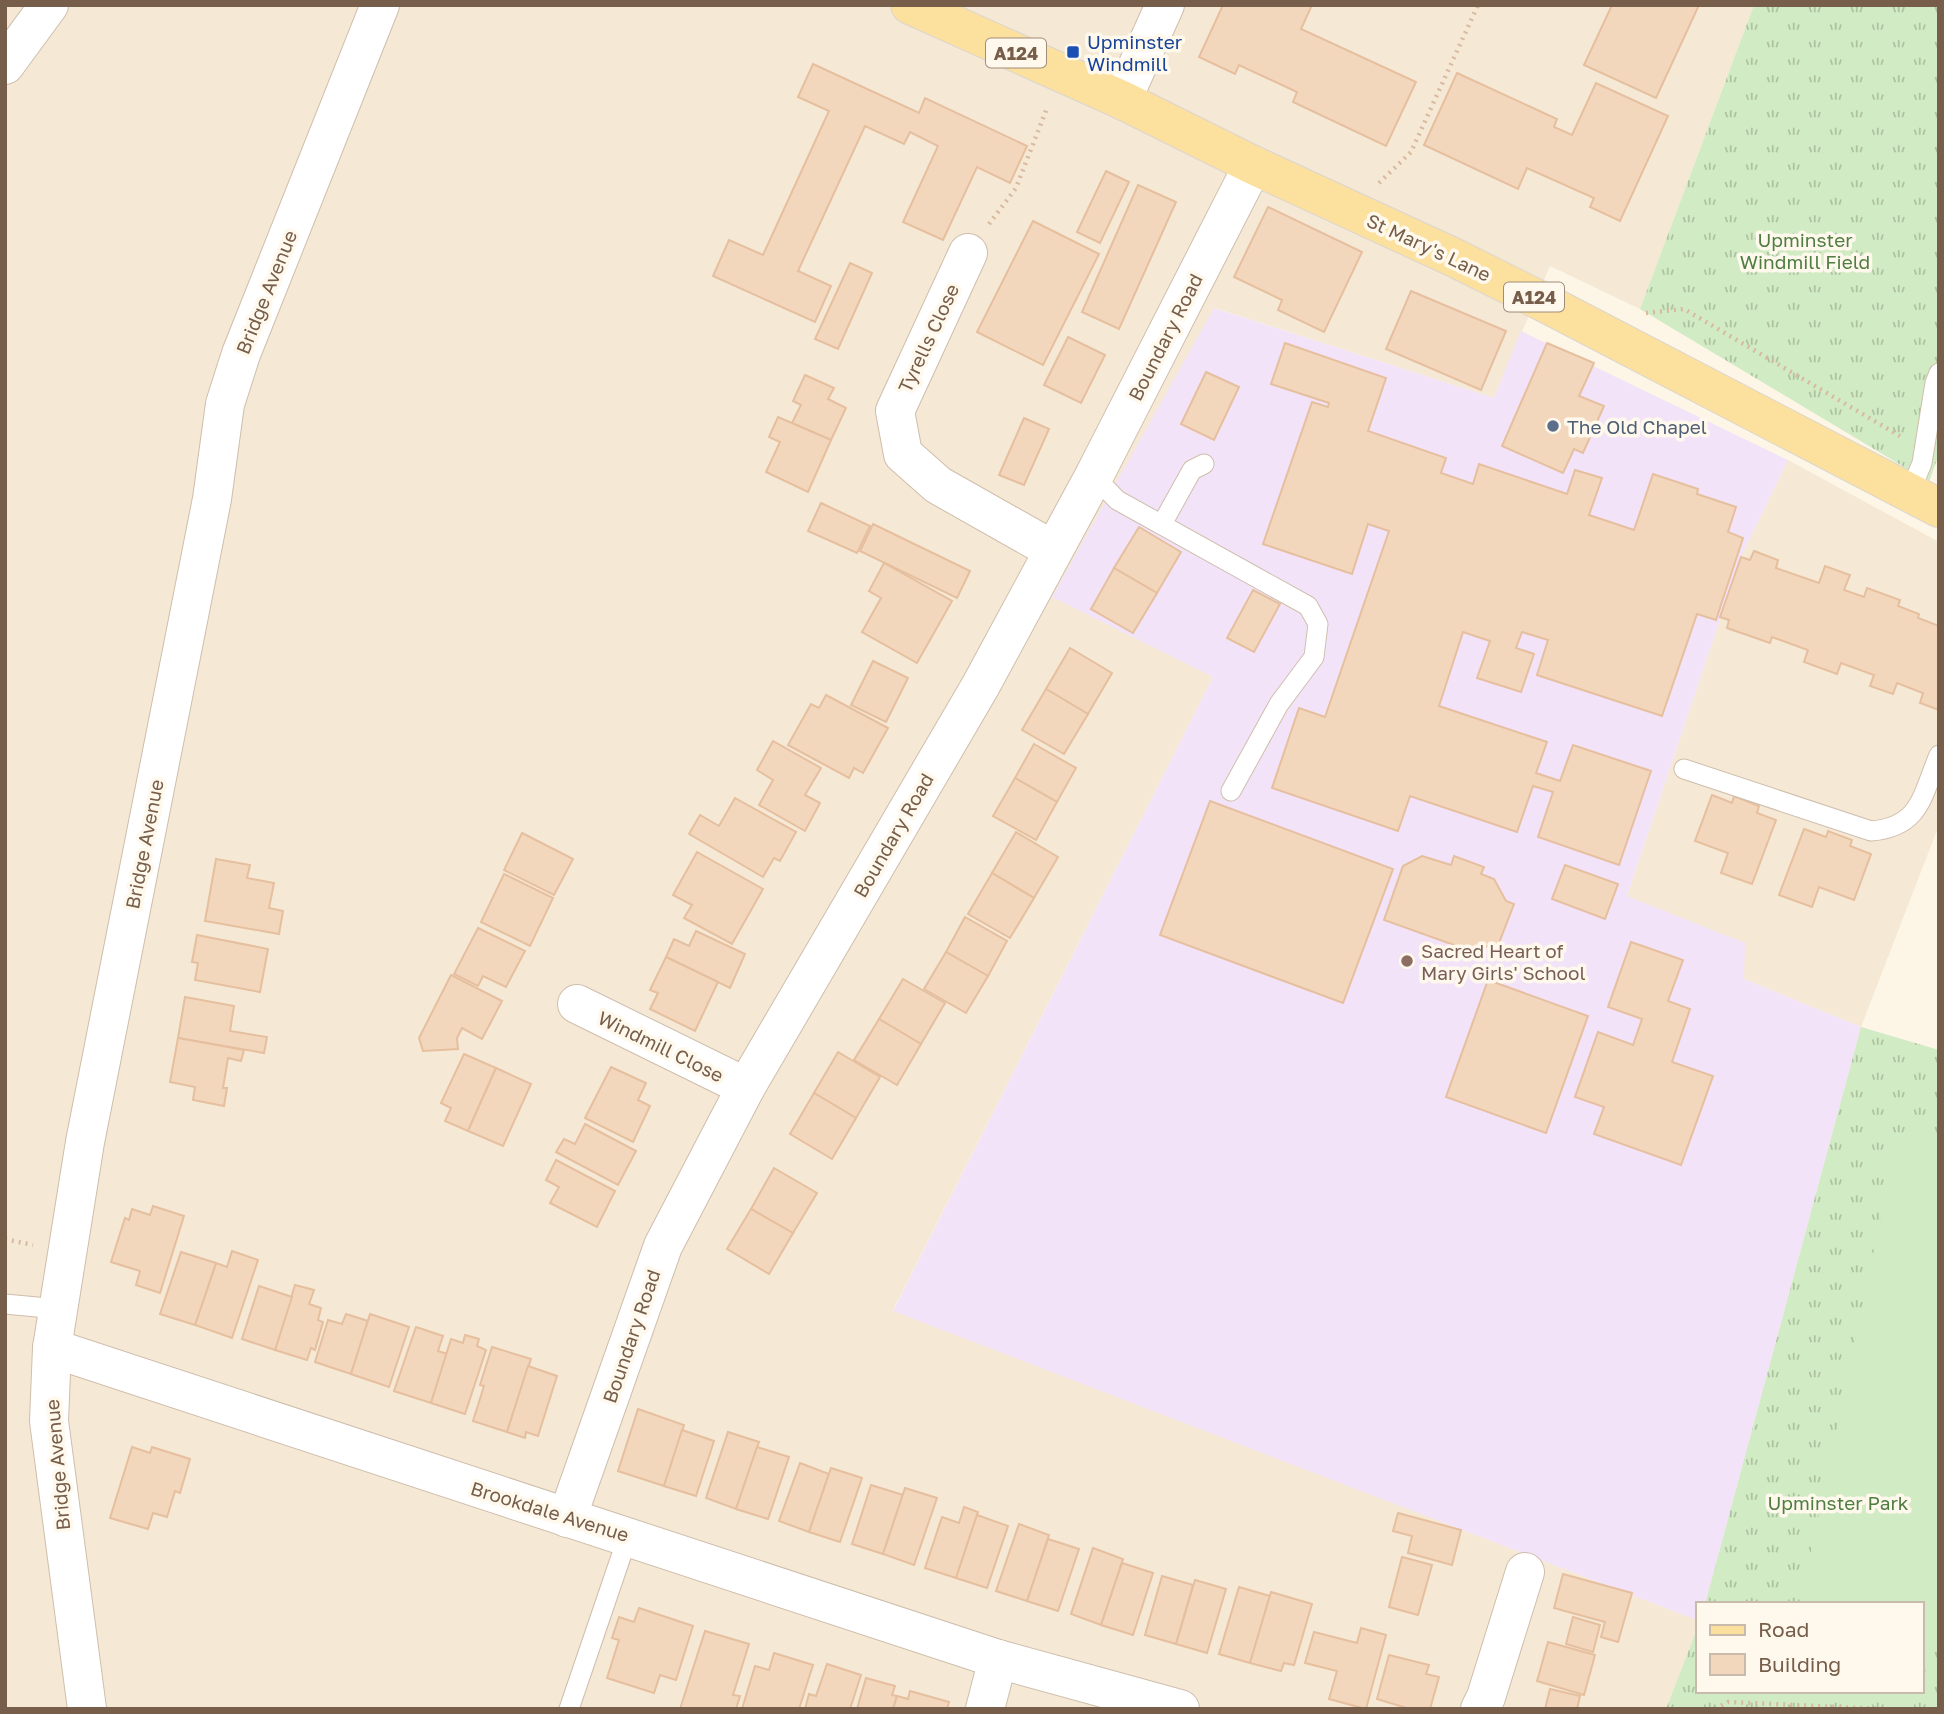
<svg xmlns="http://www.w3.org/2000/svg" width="1944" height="1714" viewBox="0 0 1944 1714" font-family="'Golos Text',sans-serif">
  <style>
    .residential { fill: #f5e8d5 }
    .education { fill: #f3e3f9 }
    .grass { fill: url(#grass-tufts) }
    .pitch { fill: #d1ebc4 }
    .building { fill: #f3d7bd; stroke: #e5bf9e; stroke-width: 2 }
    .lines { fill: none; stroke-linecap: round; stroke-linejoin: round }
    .lane-casing { stroke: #cfbeac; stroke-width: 21 }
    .street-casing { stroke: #cfbeac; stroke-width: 40 }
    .primary-casing { stroke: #dcd5d0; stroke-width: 40 }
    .path { stroke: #d8baa0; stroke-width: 4.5; stroke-dasharray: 2 5; stroke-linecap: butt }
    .lane { stroke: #fff; stroke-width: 19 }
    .street { stroke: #fff; stroke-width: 38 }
    .primary { stroke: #fce09e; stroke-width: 38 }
    .transit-dot { fill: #1a4fb4; stroke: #fff9ed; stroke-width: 2.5 }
    .service-dot { fill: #5c6f8a; stroke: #fff9ed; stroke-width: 2.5 }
    .education-dot { fill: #8d6e63; stroke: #fff9ed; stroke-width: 2.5 }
    .labels { text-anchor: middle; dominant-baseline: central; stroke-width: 7; stroke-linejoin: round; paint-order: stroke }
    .shield { fill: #fff9ed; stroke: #a08c7b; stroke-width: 2 }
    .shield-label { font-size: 18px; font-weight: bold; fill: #775e4a }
    .transit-label { font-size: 19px; fill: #164399; stroke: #fff9ed; text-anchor: start }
    .park-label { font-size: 19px; fill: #4f7d42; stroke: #fff9ed }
    .street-label { font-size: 19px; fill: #775e4a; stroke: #fff9ed }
    .service-label { font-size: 19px; fill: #4e5e75; stroke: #fff9ed; text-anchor: start }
    .education-label { font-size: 19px; fill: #785e54; stroke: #fff9ed; text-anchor: start }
  </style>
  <defs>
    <pattern id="grass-tufts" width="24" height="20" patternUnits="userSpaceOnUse" patternTransform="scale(1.75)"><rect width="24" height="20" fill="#d1ebc4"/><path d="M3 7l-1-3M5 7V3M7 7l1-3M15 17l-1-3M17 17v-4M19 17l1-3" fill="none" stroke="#aec2a1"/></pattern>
  </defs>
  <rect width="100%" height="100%" fill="#fdf6e6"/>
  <g class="residential">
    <path d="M5 5H1754L1640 309 1550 266 1494 398 1215 308 1213 677 893 1310 1697 1620V1629L1666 1709H5Z"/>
    <path d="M1788 460 1939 542V825L1861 1027 1744 979 1627 896 1741 557Z"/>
  </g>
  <path class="education" d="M1214 308 1494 398 1521 331 1788 460 1741 557 1627 896 1745 943 1744 979 1861 1027 1705 1604H1697V1620L893 1311 1213 677 1052 597Z"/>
  <g class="grass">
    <path d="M1754 5H1939V454L1929 482 1640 309Z"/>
    <path d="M1861 1027 1939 1050V1709H1666L1697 1629V1691H1921V1604H1705Z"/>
  </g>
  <path class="pitch" d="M1898 1135 1939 1143V1648L1921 1645V1604H1800Z"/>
  <g class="building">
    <path d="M1223 5H1312L1301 29 1416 82 1386 146 1293 102 1297 92 1239 65 1235 74 1199 57Z"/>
    <path d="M1612 5H1699L1656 98 1584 65Z"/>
    <path d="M813 64 919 113 925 98 1027 146 1010 183 977 167 943 240 903 222 938 146 910 132 904 144 865 126 798 271 831 286 815 322 713 276 729 240 763 255 829 111 798 97Z"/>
    <path d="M1457 73 1557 119 1554 127 1572 135 1596 83 1668 116 1620 221 1590 207 1594 198 1527 168 1518 189 1424 145Z"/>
    <path d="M1106 171 1129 182 1100 243 1077 232Z"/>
    <path d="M1138 185 1176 202 1119 329 1082 312Z"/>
    <path d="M1268 207 1362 252 1324 332 1278 310 1282 300 1234 277Z"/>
    <path d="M1033 221 1099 254 1043 365 977 332Z"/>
    <path d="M850 263 872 273 838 349 815 339Z"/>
    <path d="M1411 291 1506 331 1481 390 1386 349Z"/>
    <path d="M1068 337 1105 355 1081 403 1044 385Z"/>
    <path d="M1285 343 1386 378 1368 431 1446 458 1441 473 1473 484 1479 464 1567 494 1575 470 1602 478 1589 515 1634 530 1653 474 1698 489 1697 494 1736 507 1728 532 1743 538 1716 620 1697 614 1662 716 1537 675 1548 640 1522 632 1516 648 1534 654 1521 692 1477 678 1490 641 1463 632 1439 706 1547 742 1536 773 1560 781 1573 745 1651 771 1619 865 1538 837 1553 792 1533 786 1517 832 1410 796 1398 831 1272 788 1299 708 1325 717 1389 531 1368 524 1352 574 1263 544 1312 402 1328 407 1329 403 1271 384Z"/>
    <path d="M1547 343 1594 363 1579 396 1604 406 1583 453 1574 449 1563 473 1502 446Z"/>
    <path d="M1206 372 1239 387 1214 440 1181 424Z"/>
    <path d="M805 375 834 388 828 399 846 408 831 440 792 423 801 405 793 401Z"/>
    <path d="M778 417 831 440 808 492 766 472 780 442 769 437Z"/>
    <path d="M1024 418 1049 429 1024 485 999 475Z"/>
    <path d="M821 503 870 526 857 553 808 531Z"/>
    <path d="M873 524 970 571 957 598 860 551Z"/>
    <path d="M1139 527 1181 552 1157 593 1114 568Z"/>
    <path d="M1754 551 1778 560 1776 568 1819 583 1825 566 1850 575 1844 590 1864 597 1867 588 1900 600 1898 606 1919 614 1918 618 1939 626V710L1920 703 1923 693 1897 683 1893 694 1870 686 1874 675 1841 663 1837 674 1804 662 1808 650 1772 637 1770 643 1727 628 1729 620 1720 617 1741 557 1750 560Z"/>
    <path d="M884 563 952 601 917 663 862 632 881 598 869 591Z"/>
    <path d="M1114 568 1157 593 1133 633 1091 609Z"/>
    <path d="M1253 590 1280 604 1254 652 1227 638Z"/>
    <path d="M1070 648 1112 673 1088 714 1046 689Z"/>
    <path d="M873 661 908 678 886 722 851 705Z"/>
    <path d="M1046 689 1088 714 1064 754 1022 730Z"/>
    <path d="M826 695 888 728 863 773 854 768 849 778 788 745 811 704 819 708Z"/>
    <path d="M773 741 821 768 805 795 820 803 805 831 759 805 773 780 757 770Z"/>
    <path d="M1034 744 1076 768 1057 802 1015 778Z"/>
    <path d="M1015 778 1057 802 1036 840 993 816Z"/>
    <path d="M1712 795 1732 803 1734 796 1759 806 1757 813 1776 820 1752 884 1721 873 1728 853 1695 841Z"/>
    <path d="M735 798 796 832 780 861 774 858 763 877 689 834 700 815 719 826Z"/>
    <path d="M1210 801 1393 869 1343 1003 1160 935Z"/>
    <path d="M1804 829 1826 837 1828 831 1852 840 1850 846 1871 854 1854 900 1819 887 1812 907 1779 895Z"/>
    <path d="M1016 832 1058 857 1034 898 992 873Z"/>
    <path d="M522 833 573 859 554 895 504 870Z"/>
    <path d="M697 852 763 889 732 944 684 918 692 905 673 895Z"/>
    <path d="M1422 856 1451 865 1454 856 1484 867 1481 874 1494 879 1506 901 1514 904 1497 948 1489 945 1476 953 1384 920 1403 866Z"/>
    <path d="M216 859 250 865 247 878 274 883 269 908 283 911 279 934 205 921Z"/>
    <path d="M1565 865 1618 884 1605 919 1552 899Z"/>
    <path d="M992 873 1034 898 1010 938 968 914Z"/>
    <path d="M504 874 553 898 530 946 481 922Z"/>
    <path d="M965 917 1007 941 988 976 946 952Z"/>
    <path d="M478 928 525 951 506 987 483 976 478 986 454 974Z"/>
    <path d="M696 931 745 954 730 988 666 957 674 939 689 946Z"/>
    <path d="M197 935 268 949 260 992 195 980 198 963 192 962Z"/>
    <path d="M1631 942 1683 960 1668 1001 1690 1009 1672 1062 1713 1076 1681 1165 1594 1134 1604 1107 1575 1097 1598 1032 1633 1045 1642 1019 1608 1007Z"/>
    <path d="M946 952 988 976 966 1013 924 989Z"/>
    <path d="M666 957 718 982 695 1031 650 1009 658 993 650 990Z"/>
    <path d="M451 975 502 1001 482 1039 462 1028 457 1038 458 1049 423 1051 419 1038Z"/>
    <path d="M903 979 945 1003 921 1044 879 1019Z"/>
    <path d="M1488 980 1588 1016 1546 1133 1446 1097Z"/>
    <path d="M185 997 234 1006 230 1031 267 1037 264 1053 178 1038Z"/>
    <path d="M879 1019 921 1044 897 1085 854 1060Z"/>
    <path d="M178 1038 244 1050 241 1061 228 1058 223 1088H227L224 1106 193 1100 195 1087 170 1082Z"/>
    <path d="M838 1052 880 1077 856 1118 814 1093Z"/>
    <path d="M464 1054 496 1068 468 1131 445 1121 451 1108 441 1103Z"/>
    <path d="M611 1067 646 1083 638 1100 650 1106 633 1142 585 1118Z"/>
    <path d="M496 1068 531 1084 503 1146 468 1131Z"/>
    <path d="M814 1093 856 1118 832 1159 790 1134Z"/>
    <path d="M585 1124 636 1151 618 1185 556 1152 564 1139 575 1144Z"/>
    <path d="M556 1160 615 1191 597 1227 550 1203 559 1187 546 1180Z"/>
    <path d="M774 1168 817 1193 793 1233 751 1209Z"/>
    <path d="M153 1206 184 1216 160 1293 136 1285 140 1271 111 1262 125 1218 129 1220 132 1209 150 1215Z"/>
    <path d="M751 1209 793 1233 769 1274 727 1249Z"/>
    <path d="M232 1251 258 1260 232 1338 195 1325 216 1263 227 1267Z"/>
    <path d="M181 1252 216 1263 195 1325 160 1314Z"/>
    <path d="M295 1285 314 1290 309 1304 321 1308 318 1320 323 1322 315 1350 311 1348 307 1360 275 1350Z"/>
    <path d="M259 1286 292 1297 275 1350 242 1339Z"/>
    <path d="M346 1314 368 1321 351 1374 315 1362 328 1320 342 1324Z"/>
    <path d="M370 1314 409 1327 389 1387 351 1374Z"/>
    <path d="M416 1327 443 1336 438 1351 447 1354 431 1403 394 1391Z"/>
    <path d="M465 1335 479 1339 477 1346 486 1350 465 1414 431 1403 451 1339 463 1343Z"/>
    <path d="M492 1347 531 1359 507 1432 473 1421 484 1386 480 1385Z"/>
    <path d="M528 1366 557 1376 538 1436 526 1432 525 1438 507 1432Z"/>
    <path d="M638 1409 684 1425 664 1486 618 1471Z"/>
    <path d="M682 1430 714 1441 696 1496 664 1486Z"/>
    <path d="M728 1432 759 1442 736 1509 706 1498Z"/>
    <path d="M132 1447 150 1453 152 1447 190 1459 180 1493 175 1491 167 1517 153 1513 148 1529 110 1518Z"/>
    <path d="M757 1447 789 1457 768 1519 736 1509Z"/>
    <path d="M800 1463 829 1474 809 1532 779 1521Z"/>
    <path d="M831 1468 862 1478 840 1542 809 1532Z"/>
    <path d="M871 1485 903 1495 883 1554 852 1544Z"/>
    <path d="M905 1488 937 1498 914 1565 883 1554Z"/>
    <path d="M964 1507 978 1512 956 1578 925 1568 942 1517 959 1523Z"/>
    <path d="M1398 1513 1461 1530 1452 1565 1408 1553 1412 1536 1393 1531Z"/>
    <path d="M977 1515 1008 1526 987 1588 956 1578Z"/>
    <path d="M1019 1524 1049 1535 1027 1601 996 1591Z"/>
    <path d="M1048 1539 1079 1549 1058 1611 1027 1601Z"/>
    <path d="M1093 1548 1123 1559 1101 1625 1071 1614Z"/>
    <path d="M1402 1557 1432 1565 1418 1615 1389 1607Z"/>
    <path d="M1122 1563 1153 1573 1133 1635 1101 1625Z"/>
    <path d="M1563 1574 1632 1593 1618 1642 1601 1637 1605 1622 1554 1608Z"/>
    <path d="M1162 1576 1193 1585 1176 1644 1145 1635Z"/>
    <path d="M1195 1580 1226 1589 1207 1653 1176 1644Z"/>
    <path d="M1239 1587 1270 1596 1250 1663 1219 1654Z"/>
    <path d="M1271 1592 1312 1604 1294 1665 1284 1663 1281 1671 1250 1663Z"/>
    <path d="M639 1608 693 1626 676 1680 660 1675 654 1693 607 1678 619 1640 612 1638 619 1617 634 1622Z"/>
    <path d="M1573 1617 1600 1625 1593 1652 1566 1644Z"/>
    <path d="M1361 1628 1386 1635 1366 1709 1329 1699 1337 1671 1305 1663 1314 1632 1357 1643Z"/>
    <path d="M705 1631 749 1644 733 1695 740 1696 736 1709H680Z"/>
    <path d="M1548 1642 1595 1655 1584 1695 1537 1681Z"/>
    <path d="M774 1653 813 1665 799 1709H742L755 1666 769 1670Z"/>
    <path d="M1389 1655 1429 1665 1426 1674 1439 1677 1430 1709H1410L1377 1699Z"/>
    <path d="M827 1664 861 1675 850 1709H805L809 1694 816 1696Z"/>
    <path d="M866 1678 895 1686 892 1695 897 1696 893 1709H857Z"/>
    <path d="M1550 1689 1580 1696 1577 1709H1545Z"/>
    <path d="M910 1691 949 1702 947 1709H893L897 1696 908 1699Z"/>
  </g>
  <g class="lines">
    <defs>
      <g id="lane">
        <path d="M1094 476 1117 500 1308 606 1318 624 1314 657 1279 704 1231 791"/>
        <path d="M1910 492 1922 463 1935 383 1939 373"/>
        <path d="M1162 524 1192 470 1204 464"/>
        <path d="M1684 769 1871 831C1921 827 1922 795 1939 755"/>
        <path d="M5 1304 58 1309"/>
        <path d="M569 1709 628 1536"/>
      </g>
      <g id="street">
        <path d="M5 65 49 5"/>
        <path d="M1122 100 1165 5"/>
        <path d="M968 253 895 411 903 454 938 485 1053 550"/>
        <path d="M577 1004 746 1087"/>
        <path d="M52 1348 998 1659 1180 1709"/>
        <path d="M567 1518 663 1246 746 1087 981 685 1094 476 1253 165"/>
        <path d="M87 1709 49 1421 52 1348 85 1142 212 499 225 404 241 354 380 5"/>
        <path d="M985 1709 998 1659"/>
        <path d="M1480 1709 1486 1697 1525 1572"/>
      </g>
      <path id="primary" d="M910 5 1122 100 1253 165 1455 258 1551 306 1939 508"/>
    </defs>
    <use href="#lane" class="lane-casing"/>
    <use href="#street" class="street-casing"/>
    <use href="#primary" class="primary-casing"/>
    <g class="path">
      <path d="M1379 183 1411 152 1478 5"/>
      <path d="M989 224 1016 188 1047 108"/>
      <path d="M1646 313 1684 309 1900 436"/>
      <path d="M5 1239 33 1245"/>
      <path d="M1715 1709 1728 1702 1883 1709"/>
    </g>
    <use href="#lane" class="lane"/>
    <use href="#street" class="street"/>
    <use href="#primary" class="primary"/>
  </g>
  <rect class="transit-dot" x="1066" y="45" width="14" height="14" rx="3.5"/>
  <circle class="service-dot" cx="1553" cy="426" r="7"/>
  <circle class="education-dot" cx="1407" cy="961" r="7"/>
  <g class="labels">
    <g class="shield">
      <rect x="986" y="38.5" width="60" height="29" rx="5"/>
      <rect x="1504" y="282.5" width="60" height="29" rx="5"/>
    </g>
    <g class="shield-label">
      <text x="1016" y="53">A124</text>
      <text x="1534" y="297">A124</text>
    </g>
    <g class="transit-label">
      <text x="1087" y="41">Upminster<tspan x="1087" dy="22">Windmill</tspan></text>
    </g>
    <g class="park-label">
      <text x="1805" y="239">Upminster<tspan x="1805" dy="22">Windmill Field</tspan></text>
      <text x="1838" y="1502">Upminster Park</text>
    </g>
    <g class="street-label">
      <text transform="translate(1429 247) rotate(25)">St Mary's Lane</text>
      <text transform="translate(266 292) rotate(-68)">Bridge Avenue</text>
      <text transform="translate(1165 337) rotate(-63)">Boundary Road</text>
      <text transform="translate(928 338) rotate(-65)">Tyrells Close</text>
      <text transform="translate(893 835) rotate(-60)">Boundary Road</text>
      <text transform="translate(144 844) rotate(-79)">Bridge Avenue</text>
      <text transform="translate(661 1046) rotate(26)">Windmill Close</text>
      <text transform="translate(631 1336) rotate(-71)">Boundary Road</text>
      <text transform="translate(57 1465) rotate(-95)">Bridge Avenue</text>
      <text transform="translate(550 1511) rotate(17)">Brookdale Avenue</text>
    </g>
    <g class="service-label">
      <text x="1567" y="426">The Old Chapel</text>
    </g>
    <g class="education-label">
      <text x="1421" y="950">Sacred Heart of<tspan x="1421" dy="22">Mary Girls' School</tspan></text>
    </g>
  </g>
  <rect width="1944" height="1714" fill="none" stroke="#775e4a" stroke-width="14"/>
  <rect x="1696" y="1602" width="228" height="91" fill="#fff9ed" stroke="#c9bbac" stroke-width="2"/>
  <rect x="1710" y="1625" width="35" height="10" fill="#fce09e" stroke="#c9bbac" stroke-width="2"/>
  <text x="1758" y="1637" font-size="21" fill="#775e4a">Road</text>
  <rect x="1710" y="1654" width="35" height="21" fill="#f3d7bd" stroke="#c9bbac" stroke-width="2"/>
  <text x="1758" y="1672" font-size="21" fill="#775e4a">Building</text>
</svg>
